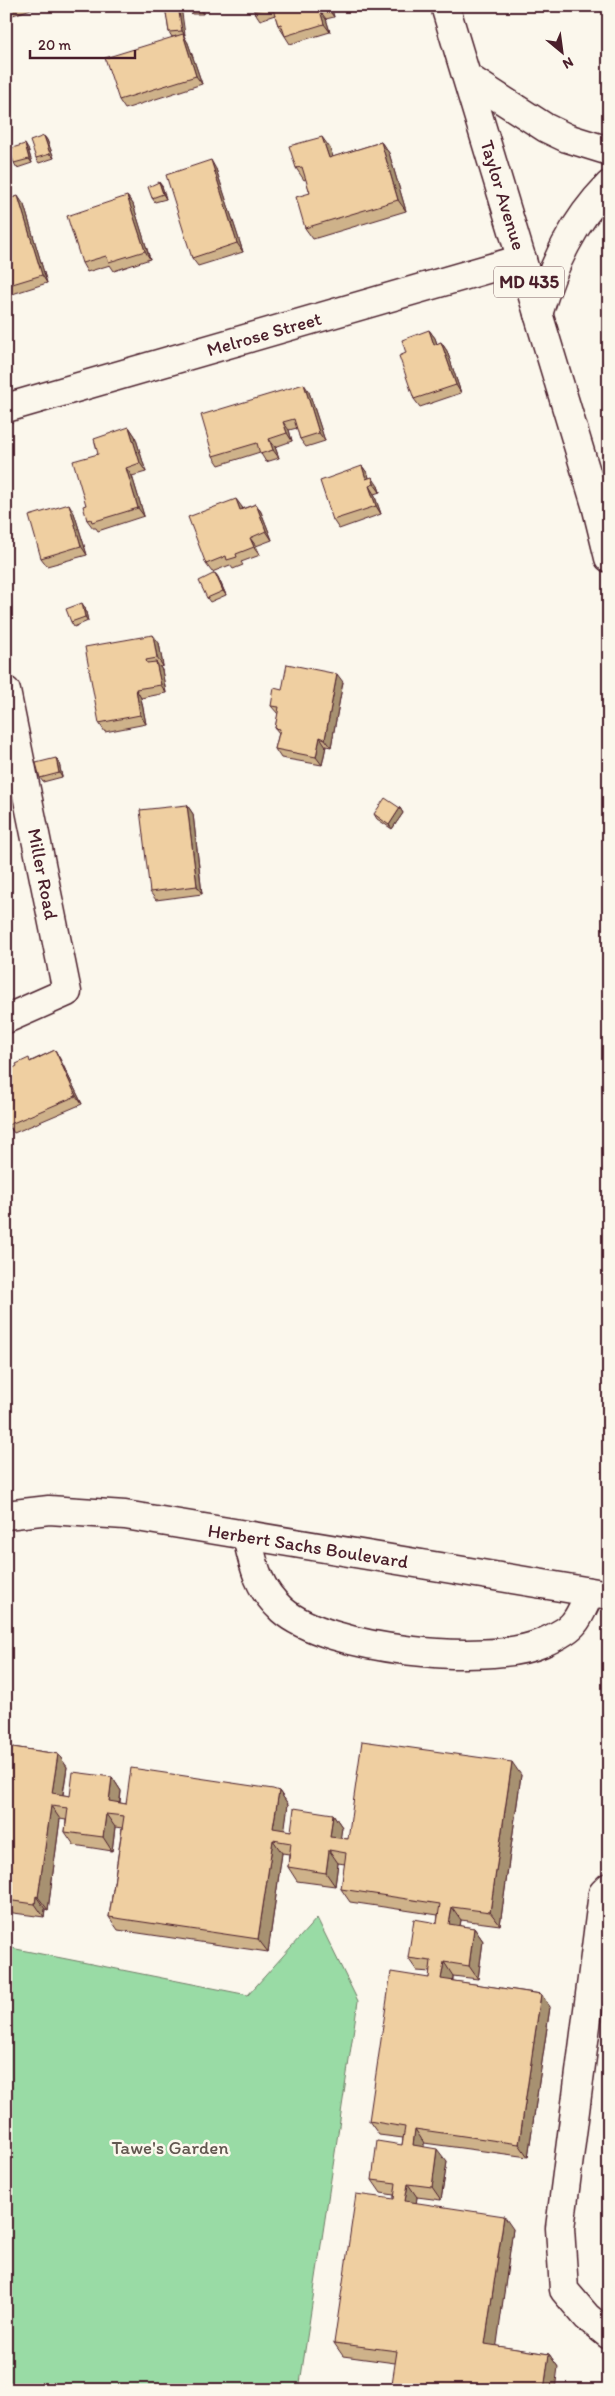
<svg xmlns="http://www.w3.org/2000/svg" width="615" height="2396" viewBox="0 0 615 2396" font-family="Itim,sans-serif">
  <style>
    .garden { fill: #99dba5; stroke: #727d68 }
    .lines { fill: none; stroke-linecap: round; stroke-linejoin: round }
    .minor-casing { stroke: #4a1f2b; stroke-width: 31 }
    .major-casing { stroke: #4a1f2b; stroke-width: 31 }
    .minor { stroke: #fbf7ec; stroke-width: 28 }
    .major { stroke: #fbf7ec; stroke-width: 28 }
    .wall { fill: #ceb28a; stroke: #4a1f2b }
    .shaded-wall { fill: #a79171; stroke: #4a1f2b }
    .building { fill: #efcfa1; stroke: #4a1f2b }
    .labels { text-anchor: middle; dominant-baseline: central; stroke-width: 5; stroke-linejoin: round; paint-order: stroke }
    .shield { fill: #fbf7ec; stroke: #7f6065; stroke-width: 1 }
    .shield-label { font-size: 18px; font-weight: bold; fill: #4a1f2b }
    .street-label { font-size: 19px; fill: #4a1f2b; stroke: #fbf7ec }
    .park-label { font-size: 19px; fill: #625750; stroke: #fbf7ec }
  </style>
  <rect width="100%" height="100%" fill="#fbf7ec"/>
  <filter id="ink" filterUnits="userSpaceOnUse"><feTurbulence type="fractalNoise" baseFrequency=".02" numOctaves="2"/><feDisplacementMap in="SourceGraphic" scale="10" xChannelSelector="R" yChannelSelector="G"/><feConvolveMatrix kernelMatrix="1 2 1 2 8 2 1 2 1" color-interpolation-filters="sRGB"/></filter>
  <g filter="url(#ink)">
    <path class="garden" d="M317 1918 358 2001 299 2390H6V1947L248 1995Z"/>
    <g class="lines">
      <defs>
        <g id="minor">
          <path d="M467 77 546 128 567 138 609 151"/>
          <path d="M538 314C554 263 572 223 609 185"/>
          <path d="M6 408 522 259"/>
          <path d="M6 691 67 992 6 1019"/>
          <path d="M6 1515 49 1510 125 1515 609 1595"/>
          <path d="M247 1537C254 1567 258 1588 282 1610 327 1650 488 1667 542 1643 551 1639 568 1631 574 1623 581 1615 585 1602 590 1593"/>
          <path d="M609 1887 603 1893 560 2228 564 2290 587 2317 609 2335"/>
        </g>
        <path id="major" d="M445 6 596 505 609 558"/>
      </defs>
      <use href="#minor" class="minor-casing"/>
      <use href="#major" class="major-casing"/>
      <use href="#minor" class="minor"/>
      <use href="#major" class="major"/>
    </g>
    <g class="wall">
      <path d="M6 6H40L7 17 6 16Z"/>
      <path d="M165 6 185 35H183L188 43 202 84 125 109 119 100 177 36 172 37 169 32Z"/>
      <path d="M189 6H203V14H192L189 10Z"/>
      <path d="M253 6H331L334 17 326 19 330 32 290 44 278 25 275 15 260 20 254 11Z"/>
      <path d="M44 136 47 140 54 158 39 163 36 158Z"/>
      <path d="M381 142 389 153 406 211 313 239 305 228 310 193 306 179 304 180 296 168 330 148 333 157Z"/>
      <path d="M28 149 32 163 17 168 14 163Z"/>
      <path d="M216 169 243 252 198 266 192 258Z"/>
      <path d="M162 186 166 199 155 202 152 198Z"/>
      <path d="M127 196 133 204 150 259 114 271 110 265 87 272 82 263Z"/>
      <path d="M6 200 24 205 47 283 6 296Z"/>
      <path d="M429 330 435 338 437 344 441 342 447 351 461 393 420 407 414 399 406 353Z"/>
      <path d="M309 392 325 441 306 447 300 439 297 428 289 430 292 441 275 447 279 458 266 462 260 452 219 465 213 456Z"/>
      <path d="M129 427 135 436 146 472 132 476 144 516 98 531 96 528H93L87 520 86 505 98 454Z"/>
      <path d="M362 466 368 474 369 478 378 486 380 492 374 494 381 514 339 529 333 520Z"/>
      <path d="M256 504 261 512 272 540 256 546 260 555 241 562 243 565 233 569 230 565 212 572 206 564 242 507V509Z"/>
      <path d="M74 513 87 555 47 566 41 558Z"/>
      <path d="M215 573 218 577 226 595 210 602 207 598Z"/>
      <path d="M85 608 88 621 74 627 71 622Z"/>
      <path d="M159 643 163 666 160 667 162 670 166 693 141 698 146 724 105 732 99 723Z"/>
      <path d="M343 682 331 747 326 746 322 765 281 758 275 749 279 733 275 728 278 714 271 706 282 690Z"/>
      <path d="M59 763 62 777 43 782 40 778Z"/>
      <path d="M187 805 193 814 202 894 156 900 150 892Z"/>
      <path d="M400 808 403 813 392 829 377 819 374 814Z"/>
      <path d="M55 1050 60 1059 82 1104 14 1133 8 1125 31 1061Z"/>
      <path d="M6 1746 58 1754 67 1767 63 1795 70 1796 112 1777 121 1791 120 1803 126 1804 279 1791 288 1804 284 1830 291 1831 333 1814 342 1827 340 1838 348 1839 521 1775 500 1925 461 1920 460 1926 474 1928 483 1941 478 1979 453 1976V1981L541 1994 550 2007 528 2157 424 2143V2147L447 2162 441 2200 417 2197 416 2203 513 2229 496 2346 549 2354 558 2367 395 2363 343 2356 334 2343 394 2199V2195L381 2193 372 2180 402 2145 403 2138 379 2135 369 2121 429 1978 430 1972 417 1971 408 1958 437 1923 438 1915 350 1902 341 1889 345 1864 338 1863 335 1886 297 1881 288 1867 289 1854 282 1853 268 1952 118 1930 109 1917 122 1828 115 1827 112 1851 74 1845 65 1832 66 1820 60 1819 48 1910 45 1909 44 1917 6 1912Z"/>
    </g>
    <g class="shaded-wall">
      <path d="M178 6H181L185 35 182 31Z"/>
      <path d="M200 6H203V14L200 10Z"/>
      <path d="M327 6H331L334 17 328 9Z"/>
      <path d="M320 11 326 19 330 32 324 24Z"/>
      <path d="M183 34 188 43 202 84 196 76Z"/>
      <path d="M44 136 47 140 54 158 50 154Z"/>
      <path d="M322 137 330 148 337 169 329 158Z"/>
      <path d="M381 142 389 153 406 211 398 200Z"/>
      <path d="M25 144 28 149 32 163 29 159Z"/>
      <path d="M211 160 216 169 243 252 237 243Z"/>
      <path d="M159 182 162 186 166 199 163 194Z"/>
      <path d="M18 196 24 205 47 283 42 275Z"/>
      <path d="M127 196 133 204 150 259 145 251Z"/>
      <path d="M429 330 435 338 440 353 434 345Z"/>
      <path d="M441 342 447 351 461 393 456 385Z"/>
      <path d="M304 384 309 392 325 441 319 433Z"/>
      <path d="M283 422 289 430 292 441 287 433Z"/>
      <path d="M129 427 135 436 146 472 140 463Z"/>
      <path d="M269 439 275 447 279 458 273 450Z"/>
      <path d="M362 466 368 474 371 485 366 479Z"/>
      <path d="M126 468 132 476 144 516 138 508Z"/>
      <path d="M372 477 378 486 380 492 374 484Z"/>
      <path d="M369 486 374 494 381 514 376 506Z"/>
      <path d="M236 499 242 507 246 518 240 510Z"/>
      <path d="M69 504 74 513 87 555 81 546Z"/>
      <path d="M256 504 261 512 272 540 266 531Z"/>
      <path d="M250 538 256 546 260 555 254 547Z"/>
      <path d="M215 573 218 577 226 595 223 591Z"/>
      <path d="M82 603 85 608 88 621 85 617Z"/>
      <path d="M153 635 159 643 163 666 157 658Z"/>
      <path d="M156 662 162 670 166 693 161 685Z"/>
      <path d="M337 674 343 682 331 747 325 739Z"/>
      <path d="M136 689 141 698 146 724 140 715Z"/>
      <path d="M320 737 326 746 322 765 316 757Z"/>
      <path d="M56 758 59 763 62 777 59 773Z"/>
      <path d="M187 805 193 814 202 894 197 886Z"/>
      <path d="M400 808 403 813 392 829 389 825Z"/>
      <path d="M55 1050 60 1059 82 1104 76 1096Z"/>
      <path d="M58 1754 67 1767 61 1806 52 1793Z"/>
      <path d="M512 1762 521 1775 500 1925 490 1912Z"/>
      <path d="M112 1777 121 1791 118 1815 109 1801Z"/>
      <path d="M279 1791 288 1804 283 1841 273 1828Z"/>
      <path d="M51 1806 60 1819 48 1910 38 1897Z"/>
      <path d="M106 1814 115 1827 112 1851 103 1837Z"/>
      <path d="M333 1814 342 1827 339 1850 330 1837Z"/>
      <path d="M273 1840 282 1853 268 1952 258 1939Z"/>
      <path d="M329 1850 338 1863 335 1886 326 1873Z"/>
      <path d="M36 1896 45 1909 44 1917 35 1904Z"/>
      <path d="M452 1907 461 1920 458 1937 449 1924Z"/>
      <path d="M474 1928 483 1941 478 1979 469 1966Z"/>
      <path d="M444 1962 453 1976 451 1992 441 1979Z"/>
      <path d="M541 1994 550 2007 528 2157 519 2144Z"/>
      <path d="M415 2129 424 2143 422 2159 413 2145Z"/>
      <path d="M437 2149 447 2162 441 2200 432 2187Z"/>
      <path d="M408 2184 417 2197 415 2214 405 2201Z"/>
      <path d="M504 2216 513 2229 495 2358 485 2344Z"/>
      <path d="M549 2354 558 2367 555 2390H544Z"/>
    </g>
    <g class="building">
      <path d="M165 6H178L182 31 169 32Z"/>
      <rect x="189" y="6" width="11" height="4"/>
      <path d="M253 6H271L254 11Z"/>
      <path d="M272 6H327L328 9 320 11 324 24 285 36 281 24 278 25Z"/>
      <path d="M183 34 196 76 119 100 105 58Z"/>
      <path d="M44 136 50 154 36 158 30 141Z"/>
      <path d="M322 137 329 158 381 142 398 200 305 228 296 197 310 193 302 167 296 168 289 146Z"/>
      <path d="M25 144 29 159 14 163 9 149Z"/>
      <path d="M211 160 237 243 192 258 166 175Z"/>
      <path d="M159 182 163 194 152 198 148 187Z"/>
      <path d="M18 196 42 275 6 286V200Z"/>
      <path d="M127 196 145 251 109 262 106 256 82 263 67 216Z"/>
      <path d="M429 330 434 345 441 342 456 385 414 399 399 356 406 353 402 340Z"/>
      <path d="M304 384 319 433 300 439 294 419 283 422 287 433 269 439 273 450 260 454 257 443 213 456 201 415Z"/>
      <path d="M129 427 140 463 126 468 138 508 92 522 91 519 87 520 83 506 86 505 73 461 98 454 94 439Z"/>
      <path d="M362 466 366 479 372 477 374 484 369 486 376 506 333 520 320 481Z"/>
      <path d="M236 499 240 510 256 504 266 531 250 538 254 547 236 554 237 557 227 560 226 556 206 564 188 517Z"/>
      <path d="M69 504 81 546 41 558 29 516Z"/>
      <path d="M215 573 223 591 207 598 199 581Z"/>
      <path d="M82 603 85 617 71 622 66 609Z"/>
      <path d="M153 635 157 658 146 660 147 663 156 662 161 685 136 689 140 715 99 723 85 647Z"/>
      <path d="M287 664 337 674 325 739 320 737 316 757 275 749 280 729 275 728 279 707 271 706 274 688 282 690Z"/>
      <path d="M56 758 59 773 40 778 36 763Z"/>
      <path d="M385 798 400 808 389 825 374 814Z"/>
      <path d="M187 805 197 886 150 892 140 810Z"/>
      <path d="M55 1050 76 1096 8 1125 6 1122V1072L17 1066 16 1064 29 1058 30 1062Z"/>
      <path d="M362 1741 512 1762 490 1912 452 1907 449 1924 474 1928 469 1966 444 1962 441 1979 541 1994 519 2144 415 2129 413 2145 437 2149 432 2187 408 2184 405 2201 504 2216 485 2344 549 2354 544 2390H391L397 2351 334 2343 356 2194 394 2199 396 2183 372 2180 377 2141 402 2145 405 2127 369 2121 391 1972 429 1978 431 1961 408 1958 414 1919 437 1923 440 1904 341 1889 346 1853 329 1850 326 1873 288 1867 291 1843 273 1840 258 1939 109 1917 124 1816 106 1814 103 1837 65 1832 68 1808 51 1806 38 1897 36 1896 35 1904 6 1900V1746L58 1754 52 1793 70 1796 73 1772 112 1777 109 1801 126 1804 131 1768 273 1789 279 1791 273 1828 291 1831 294 1808 333 1814 330 1837 348 1839Z"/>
    </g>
  </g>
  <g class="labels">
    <rect class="shield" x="494" y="266.5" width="70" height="31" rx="4"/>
    <g class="shield-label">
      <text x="529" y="282">MD 435</text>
    </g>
    <g class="street-label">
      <text transform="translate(503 195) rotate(73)">Taylor Avenue</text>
      <text transform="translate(264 334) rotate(-16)">Melrose Street</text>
      <text transform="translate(43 874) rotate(79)">Miller Road</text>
      <text transform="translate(308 1546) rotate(9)">Herbert Sachs Boulevard</text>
    </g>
    <g class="park-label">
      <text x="170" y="2147">Tawe's Garden</text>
    </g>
  </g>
  <rect width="615" height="2396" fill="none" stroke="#fbf7ec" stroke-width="25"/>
  <rect x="12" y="12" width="590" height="2371" fill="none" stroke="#4a1f2b" stroke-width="2" filter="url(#ink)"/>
  <g transform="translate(562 52) rotate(151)" stroke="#fbf7ec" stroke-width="4" paint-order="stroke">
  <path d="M0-4L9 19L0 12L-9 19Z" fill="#4a1f2b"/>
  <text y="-8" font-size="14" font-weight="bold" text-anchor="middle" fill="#4a1f2b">N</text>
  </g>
  <path d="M30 50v8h105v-8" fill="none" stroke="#4a1f2b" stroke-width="2.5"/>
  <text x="38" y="50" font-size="15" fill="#4a1f2b" stroke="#fbf7ec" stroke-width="4" paint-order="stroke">20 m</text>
</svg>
